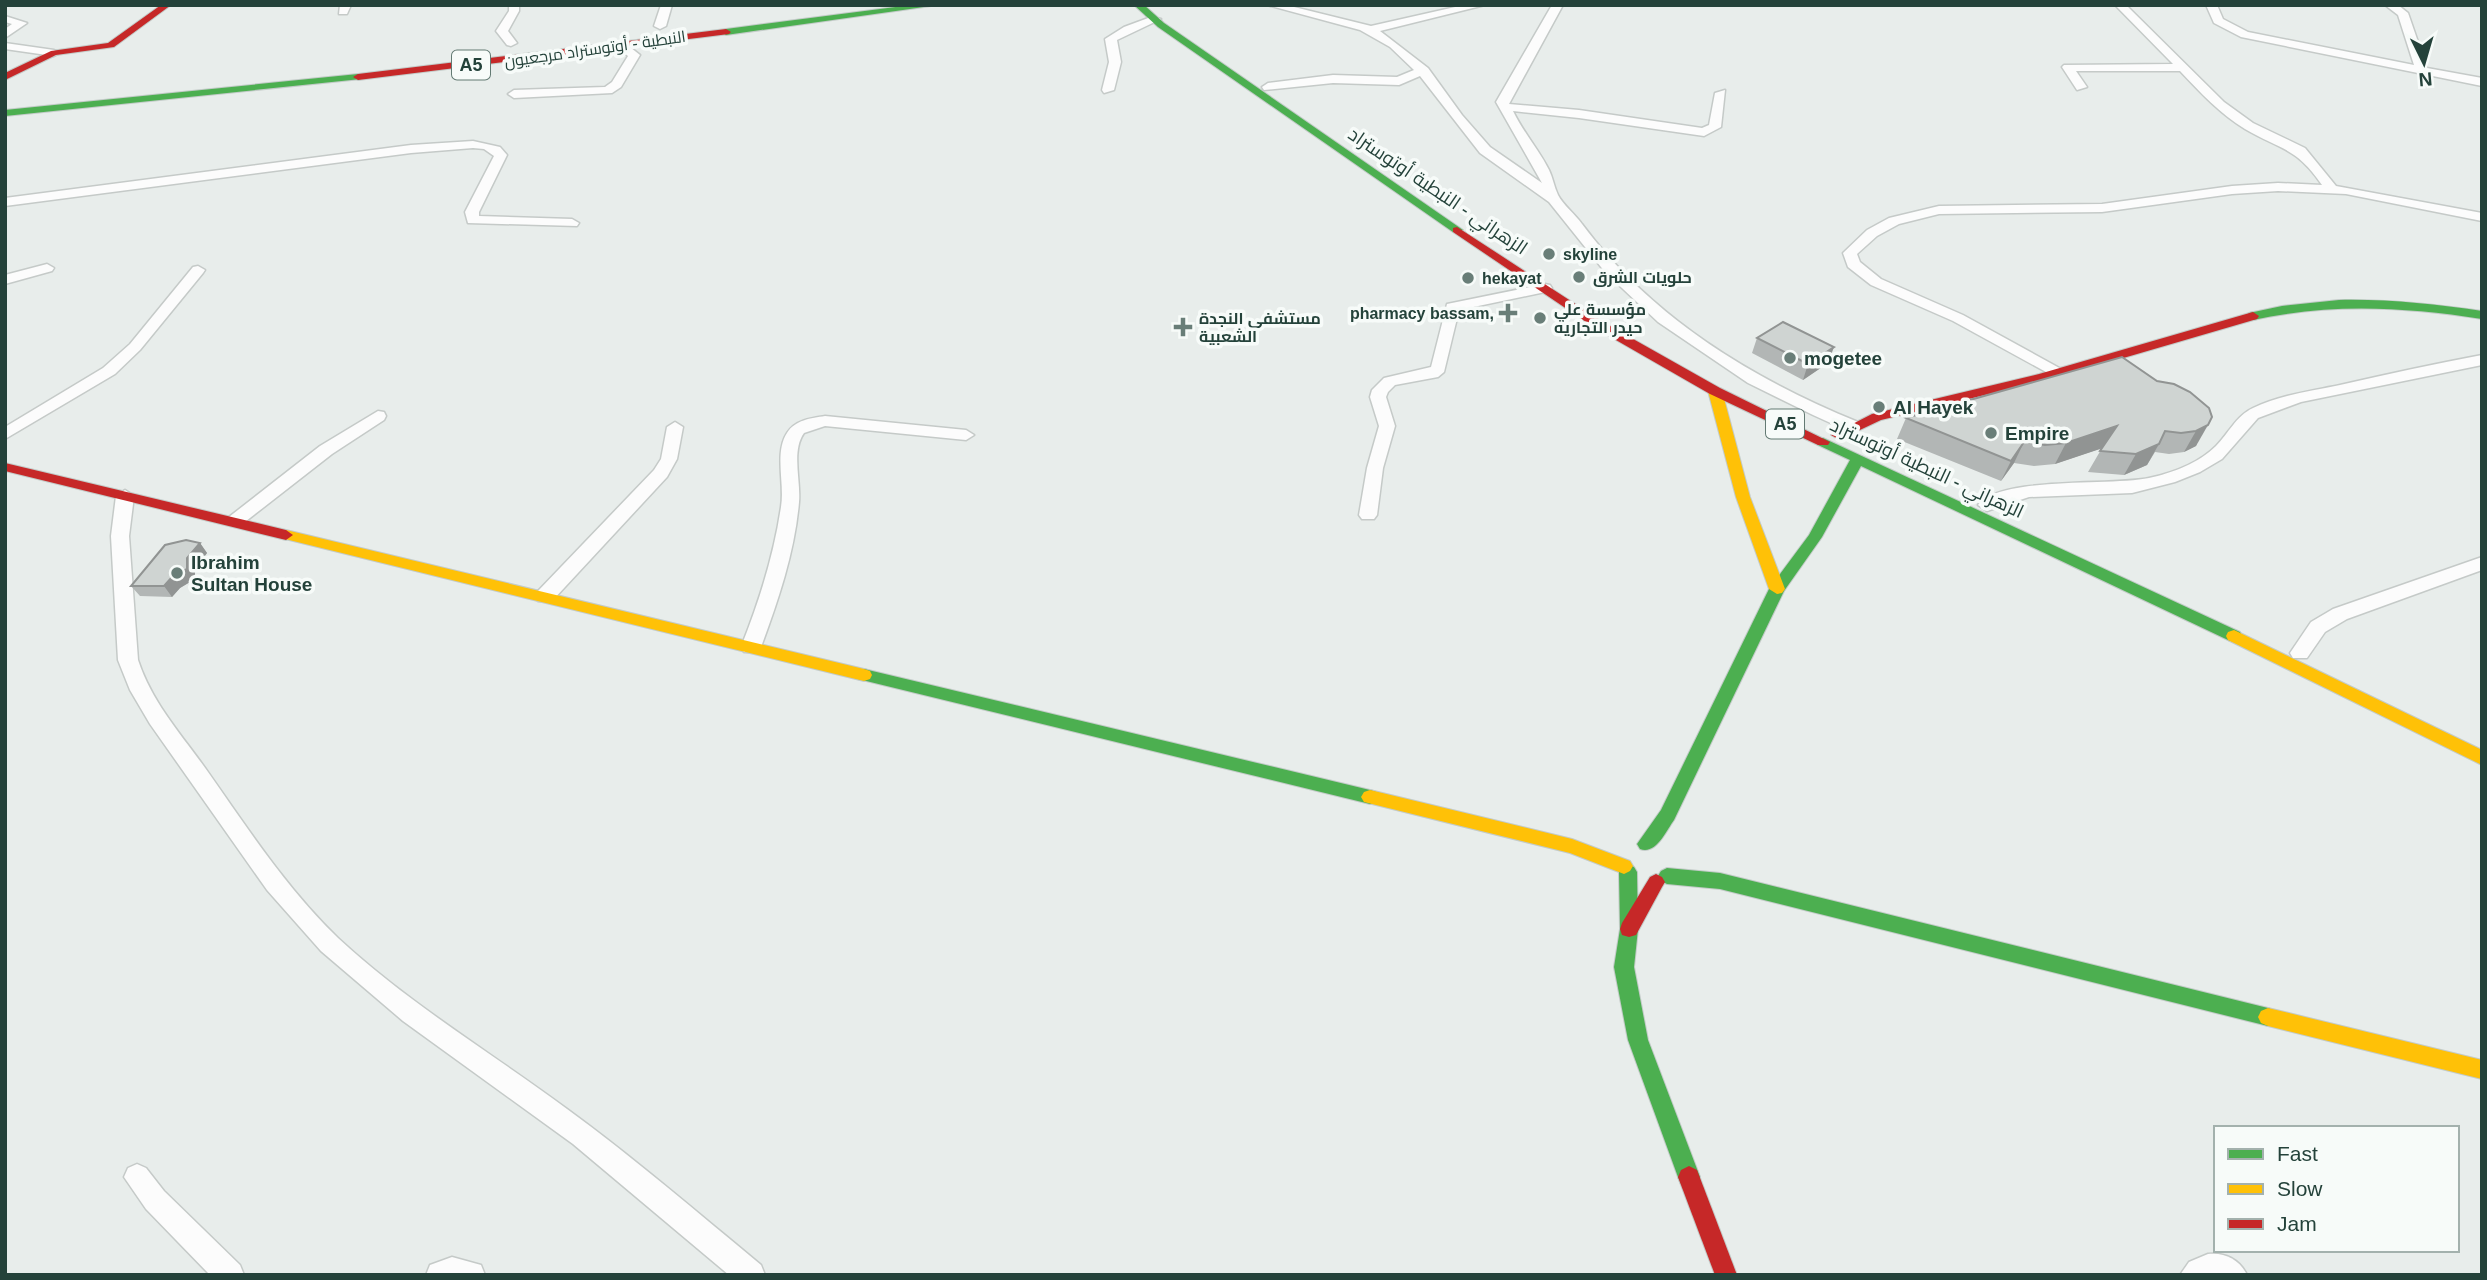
<svg xmlns="http://www.w3.org/2000/svg" width="2487" height="1280" viewBox="0 0 2487 1280" font-family="Arial,Cairo,sans-serif">
  <style>
    .lines { fill: none; stroke-linecap: round; stroke-linejoin: round }
    .street-casing { stroke: #c5cac8; stroke-width: 3 }
    .fast-casing { stroke: #c3cbc8; stroke-width: 2 }
    .slow-casing { stroke: #c3cbc8; stroke-width: 2 }
    .jam-casing { stroke: #c3cbc8; stroke-width: 2 }
    .street { fill: #fcfcfc; fill-rule: evenodd }
    .fast { fill: #4caf50; fill-rule: evenodd }
    .slow { fill: #ffc107; fill-rule: evenodd }
    .jam { fill: #c62828; fill-rule: evenodd }
    .wall { fill: #b2b6b5 }
    .shaded-wall { fill: #919493 }
    .building { fill: #cfd4d2; stroke: #919493; stroke-width: 2 }
    .poi-dot { fill: #697e78; stroke: #f7fbf9; stroke-width: 2.5 }
    .labels { text-anchor: middle; dominant-baseline: central; stroke-width: 7; stroke-linejoin: round; paint-order: stroke }
    .far-street-label { font-size: 16px; fill: #24423a; stroke: #f7fbf9 }
    .far-poi-label { font-size: 16px; font-weight: bold; fill: #24423a; stroke: #f7fbf9; text-anchor: start }
    .shield { fill: #f7fbf9; stroke: #637a73; stroke-width: 2 }
    .shield-label { font-size: 18px; font-weight: bold; fill: #24423a }
    .street-label { font-size: 19px; fill: #24423a; stroke: #f7fbf9 }
    .poi-label { font-size: 19px; font-weight: bold; fill: #24423a; stroke: #f7fbf9; text-anchor: start }
  </style>
  <rect width="100%" height="100%" fill="#e8edeb"/>
  <g class="lines">
    <defs>
      <g id="street">
        <path d="M340 5H351L347 14H339Z"/>
        <path d="M509 5H519V11L508 31 517 43 511 46 507 45 496 31 509 11Z"/>
        <path d="M661 5H672L666 26 660 29 654 26Z"/>
        <path d="M1267 5H1286L1371 26 1464 5H1485L1380 31 1428 68 1462 115 1490 147 1542 183 1496 102 1552 5H1563L1509 104 1579 110 1702 128 1709 125 1715 93 1725 90 1721 127 1704 136 1579 118 1513 111C1523 132 1539 150 1549 170 1553 178 1554 187 1558 195 1563 205 1575 214 1582 224 1652 318 1751 378 1858 422L1860 426 1858 430H1846L1813 415 1748 383 1658 322 1605 272 1549 202 1480 153 1420 76 1399 85 1333 83 1264 90 1262 87 1268 83 1333 75 1397 77 1414 70 1390 47 1360 30Z"/>
        <path d="M2115 5H2126L2224 102 2253 123 2305 148 2336 186 2482 213V221L2346 194 2278 191 2232 194 2102 212 1939 214 1899 224 1877 236 1857 254 1860 262 1881 279 1963 315 2063 370 2065 373 2057 378 1953 321 1871 285 1848 267 1843 253 1867 230 1889 218 1939 206 2102 204 2232 186 2278 183 2322 185C2296 147 2281 150 2245 129 2220 114 2200 92 2180 71H2076L2087 87 2077 90 2062 67 2064 65 2173 64Z"/>
        <path d="M2206 5H2217L2223 19 2248 32 2414 65 2398 15 2385 5H2398L2408 13 2427 68 2482 78V86L2241 37 2214 23Z"/>
        <path d="M5 16 27 23 5 38V29L12 24 5 22Z"/>
        <path d="M1151 17 1161 19 1117 40 1121 62 1114 90 1104 93 1102 90 1109 62 1105 39 1124 27Z"/>
        <path d="M5 43 54 50 60 53 54 56 5 49Z"/>
        <path d="M618 44H626L640 55 621 87 612 93 514 98 508 94 514 90 605 87 612 82 628 56 618 48Z"/>
        <path d="M473 141 500 147 507 155 479 212V216L572 219 579 223 577 226 468 223 465 212 494 156 484 149 473 148 411 153 5 206V198L411 145Z"/>
        <path d="M47 264 54 268 52 271 5 284V275Z"/>
        <path d="M198 266 205 270 203 273 140 350 115 374 5 439V427L103 368 130 344 193 267Z"/>
        <path d="M1545 284 1550 285 1552 288 1550 291 1459 310 1444 372 1438 377 1395 385 1388 392 1386 397 1395 426 1383 468 1377 515 1374 519H1362L1359 515 1367 468 1379 426 1370 397 1372 390 1384 378 1431 367 1447 304Z"/>
        <path d="M2482 355V365L2301 402 2258 418 2222 459 2200 472 2175 482 2132 493 2029 497 1987 511 1978 505C2000 476 2112 486 2149 478 2172 473 2199 463 2216 446 2229 433 2236 416 2253 408 2280 395 2311 391 2340 385 2388 374 2434 364 2482 355Z"/>
        <path d="M378 411 384 412 386 416 384 420 332 454 241 525H229L226 521 229 517 320 446Z"/>
        <path d="M825 416 966 430 974 435 966 440 825 426 804 433C791 451 801 481 799 502 795 551 778 601 761 647L758 652H744L741 647C759 602 774 555 781 507 785 484 774 453 787 433 795 420 811 418 825 416Z"/>
        <path d="M675 422 683 427 677 459 667 477 552 601H538L536 596 538 591 654 470 661 459 667 427Z"/>
        <path d="M125 490 134 496 129 536 138 660C152 703 182 735 208 772 248 829 287 889 338 938 408 1003 490 1052 567 1109 634 1158 697 1212 761 1265L765 1275H729L573 1144 403 1021 321 951 267 890 150 724 130 690 118 660 111 536 116 496Z"/>
        <path d="M2482 557V570L2347 619 2325 632 2307 658H2293L2290 653 2311 622 2333 609Z"/>
        <path d="M137 1164 146 1168 164 1191 240 1265 244 1275H210L146 1209 124 1177 128 1168Z"/>
        <path d="M2208 1254C2225 1252 2240 1260 2247 1275H2180L2189 1262Z"/>
        <path d="M452 1257 481 1265 485 1275H426L430 1265Z"/>
      </g>
      <g id="fast">
        <path d="M911 5H938L726 35 721 32 726 29Z"/>
        <path d="M1134 5H1144L1164 23 1463 230 1453 232 1158 27Z"/>
        <path d="M358 74 361 75V79L5 116V110Z"/>
        <path d="M2339 300C2387 299 2434 304 2482 311V319C2404 307 2330 303 2253 320L2247 316 2249 313 2282 306Z"/>
        <path d="M1823 438 2240 632 2242 636 2234 642 2228 640 1861 466 1822 537 1784 591 1674 820C1666 831 1656 855 1640 849L1637 844 1661 810 1769 589 1809 535 1850 460 1818 445 1816 442 1818 439Z"/>
        <path d="M864 669 1370 790 1376 792 1379 797 1376 802 1370 804 858 679 856 675 858 671Z"/>
        <path d="M1628 864 1634 867 1637 872 1638 929 1634 967 1648 1040 1700 1177 1697 1184 1689 1188 1681 1184 1678 1177 1628 1040 1614 967 1620 929 1619 872 1622 867Z"/>
        <path d="M1667 868 1720 873 2268 1008 2275 1011 2278 1017 2275 1023 2268 1026 1720 889 1667 884 1661 881 1658 876 1661 871Z"/>
      </g>
      <g id="slow">
        <path d="M1715 387 1722 391 1750 497 1785 589 1782 593 1777 594 1769 589 1736 497 1708 391Z"/>
        <path d="M286 530 864 669 870 671 872 675 870 679 864 681 281 538 279 535 281 532Z"/>
        <path d="M2234 630 2482 750V765L2228 640 2226 636 2228 632Z"/>
        <path d="M1370 790 1572 839 1630 861 1633 866 1630 871 1624 874 1570 853 1364 802 1361 797 1364 792Z"/>
        <path d="M2268 1008 2482 1060V1079L2268 1026 2261 1023 2258 1017 2261 1011Z"/>
      </g>
      <g id="jam">
        <path d="M161 5H171L114 47 56 55 5 80V73L51 51 108 43Z"/>
        <path d="M726 29 731 32 729 34 358 80 353 77 358 74Z"/>
        <path d="M1457 227 1603 322 1720 388 1830 442 1828 445H1818L1710 394 1595 328 1453 232V228Z"/>
        <path d="M2253 312 2259 316 2257 319 2048 380 1881 420 1843 438 1838 439 1831 435 1872 414 2039 374Z"/>
        <path d="M5 463 286 530 293 535 286 540 5 471Z"/>
        <path d="M1656 874 1662 877 1665 882 1662 887 1636 935 1629 937 1622 935 1620 929 1622 923 1650 877Z"/>
        <path d="M1689 1166 1697 1170 1737 1275H1715L1678 1177 1681 1170Z"/>
      </g>
    </defs>
    <use href="#street" class="street-casing"/>
    <use href="#fast" class="fast-casing"/>
    <use href="#slow" class="slow-casing"/>
    <use href="#jam" class="jam-casing"/>
    <use href="#street" class="street"/>
    <use href="#fast" class="fast"/>
    <use href="#slow" class="slow"/>
    <use href="#jam" class="jam"/>
  </g>
  <g class="wall">
    <path d="M1757 338 1828 363 1803 380 1752 353Z"/>
    <path d="M2157 381 2209 408 2196 446 2184 452 2169 454 2155 452 2147 465 2124 475 2088 472 2102 448 2055 464 2034 466 2014 463 2001 481 1897 439 1906 418Z"/>
    <path d="M200 543 207 553 195 569V579L180 588 172 597 140 596 131 586Z"/>
  </g>
  <g class="shaded-wall">
    <path d="M1834 347 1828 363 1803 380 1808 364Z"/>
    <path d="M2208 425 2196 446 2184 452 2196 431Z"/>
    <path d="M2117 426 2106 447 2055 464 2066 443Z"/>
    <path d="M2024 442 2014 463 2001 481 2011 461Z"/>
    <path d="M2159 444 2147 465 2124 475 2136 454Z"/>
    <path d="M200 543 207 553 195 569V579L180 588 172 597 164 586Z"/>
  </g>
  <g class="building">
    <path d="M1783 322 1834 347 1808 364 1757 338Z"/>
    <path d="M2122 357 2157 381 2174 384 2190 392 2209 408 2212 417 2208 425 2196 431 2181 433 2165 431 2159 444 2136 454 2100 451 2117 426 2066 443 2045 445 2024 442 2011 461 1906 418Z"/>
    <path d="M186 540 200 543 187 558V569L172 577 164 586H131L165 545Z"/>
  </g>
  <g class="poi-dot">
    <circle cx="1549" cy="254" r="7"/>
    <circle cx="1579" cy="277" r="7"/>
    <circle cx="1468" cy="278" r="7"/>
    <path d="M1504.5 302.5h7v7h7v7h-7v7h-7v-7h-7v-7h7z"/>
    <circle cx="1540" cy="318" r="7"/>
    <path d="M1179.5 316.5h7v7h7v7h-7v7h-7v-7h-7v-7h7z"/>
    <circle cx="1790" cy="358" r="7"/>
    <circle cx="1879" cy="407" r="7"/>
    <circle cx="1991" cy="433" r="7"/>
    <circle cx="177" cy="573" r="7"/>
  </g>
  <g class="labels">
    <g class="far-street-label">
      <text transform="translate(595 49) rotate(-8)">النبطية - أوتوستراد مرجعيون</text>
    </g>
    <g class="far-poi-label">
      <text x="1563" y="254">skyline</text>
      <text x="1593" y="277">حلويات الشرق</text>
      <text x="1482" y="278">hekayat</text>
      <text x="1554" y="309">مؤسسة علي<tspan x="1554" dy="18">حيدر التجاريه</tspan></text>
      <text x="1494" y="313" text-anchor="end">pharmacy bassam,</text>
      <text x="1199" y="318">مستشفى النجدة<tspan x="1199" dy="18">الشعبية</tspan></text>
    </g>
    <g class="shield">
      <rect x="452" y="50.5" width="38" height="29" rx="5"/>
      <rect x="1766" y="409.5" width="38" height="29" rx="5"/>
    </g>
    <g class="shield-label">
      <text x="471" y="65">A5</text>
      <text x="1785" y="424">A5</text>
    </g>
    <g class="street-label">
      <text transform="translate(1438 191) rotate(34)">الزهراني - النبطية أوتوستراد</text>
      <text transform="translate(1927 468) rotate(25)">الزهراني - النبطية أوتوستراد</text>
    </g>
    <g class="poi-label">
      <text x="1804" y="358">mogetee</text>
      <text x="1893" y="407">Al Hayek</text>
      <text x="2005" y="433">Empire</text>
      <text x="191" y="562">Ibrahim<tspan x="191" dy="22">Sultan House</tspan></text>
    </g>
  </g>
  <rect width="2487" height="1280" fill="none" stroke="#24423a" stroke-width="14"/>
  <rect x="2214" y="1126" width="245" height="126" fill="#f7fbf9" stroke="#a3b1ad" stroke-width="2"/>
  <rect x="2228" y="1149" width="35" height="10" fill="#4caf50" stroke="#a3b1ad" stroke-width="2"/>
  <text x="2277" y="1161" font-size="21" fill="#24423a">Fast</text>
  <rect x="2228" y="1184" width="35" height="10" fill="#ffc107" stroke="#a3b1ad" stroke-width="2"/>
  <text x="2277" y="1196" font-size="21" fill="#24423a">Slow</text>
  <rect x="2228" y="1219" width="35" height="10" fill="#c62828" stroke="#a3b1ad" stroke-width="2"/>
  <text x="2277" y="1231" font-size="21" fill="#24423a">Jam</text>
  <g transform="translate(2424 63) rotate(175)" stroke="#f7fbf9" stroke-width="5" paint-order="stroke">
  <path d="M0-5L12 26L0 18L-12 26Z" fill="#24423a"/>
  <text y="-10" font-size="19" font-weight="bold" text-anchor="middle" fill="#24423a">N</text>
  </g>
</svg>
